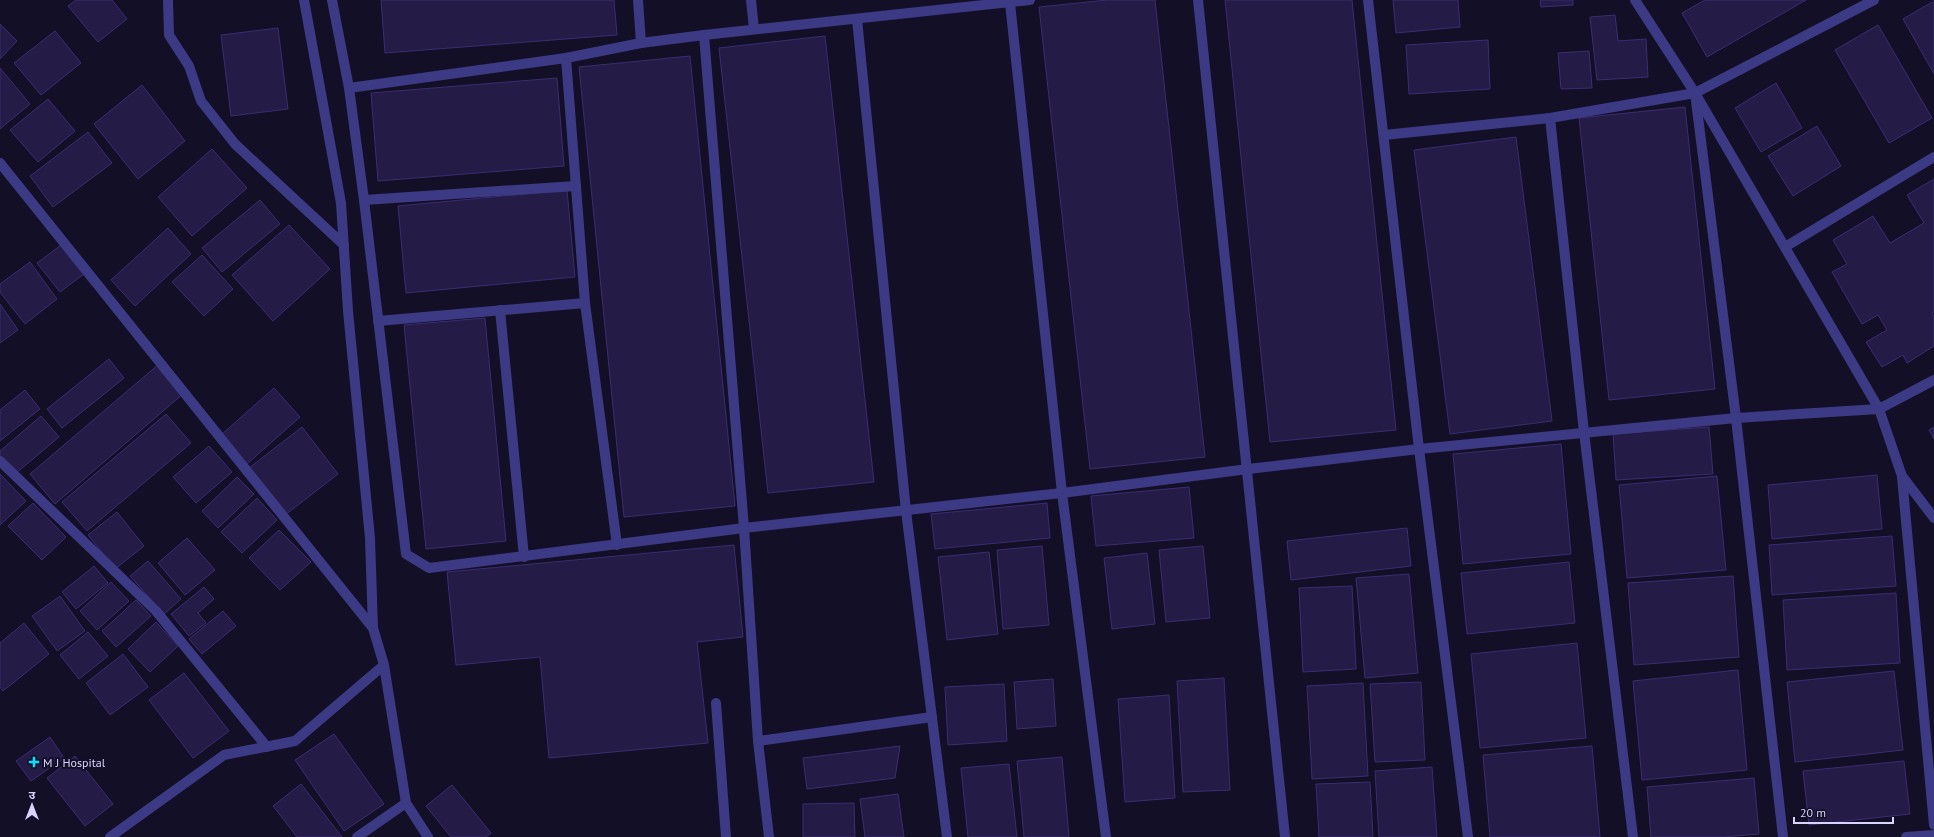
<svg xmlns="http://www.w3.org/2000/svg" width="1934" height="837" viewBox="0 0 1934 837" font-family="'PT Sans','Noto Sans Devanagari',sans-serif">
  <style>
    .building { fill: #241b47; stroke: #3b2d73 }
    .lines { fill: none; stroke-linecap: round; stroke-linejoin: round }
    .service { stroke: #3d3a85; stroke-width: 10 }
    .minor { stroke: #3d3a85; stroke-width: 10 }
    .poi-dot { fill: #00e5ff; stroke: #130f26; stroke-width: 1.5 }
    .labels { text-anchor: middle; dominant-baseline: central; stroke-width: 4; stroke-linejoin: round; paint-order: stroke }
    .poi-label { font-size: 12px; fill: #d9d4ff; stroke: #130f26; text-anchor: start }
  </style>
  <rect width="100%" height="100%" fill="#130f26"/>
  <g class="building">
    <path d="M76 0H112L127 19 98 42 68 6Z"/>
    <path d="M381 0H614L617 35 385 53Z"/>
    <path d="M1107 0H1155L1205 457 1090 469 1039 7Z"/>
    <path d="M1225 0H1352L1396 430 1270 442Z"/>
    <path d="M1393 0H1458L1460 27 1396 33Z"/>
    <path d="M1540 0H1573V5L1541 7Z"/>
    <path d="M1705 0H1806L1707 57 1682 13Z"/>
    <path d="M1934 1V74L1903 19Z"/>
    <path d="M1615 15 1618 41 1646 39 1648 77 1597 80 1590 17Z"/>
    <path d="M0 24 17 41 0 59Z"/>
    <path d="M1878 25 1932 118 1889 143 1835 50Z"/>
    <path d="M278 28 288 109 231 116 221 35Z"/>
    <path d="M55 31 81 63 41 95 14 63Z"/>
    <path d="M825 36 874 482 768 493 719 48Z"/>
    <path d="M1488 40 1490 89 1409 94 1406 45Z"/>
    <path d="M1589 51 1592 88 1561 89 1558 53Z"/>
    <path d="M690 56 735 506 624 517 579 67Z"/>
    <path d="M0 68 30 104 0 129Z"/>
    <path d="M557 78 564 166 378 181 371 93Z"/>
    <path d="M1776 83 1802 128 1761 152 1735 108Z"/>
    <path d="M142 85 185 141 138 179 94 124Z"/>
    <path d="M48 99 75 131 38 162 10 130Z"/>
    <path d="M1685 107 1715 389 1609 400 1579 118Z"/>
    <path d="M1817 126 1841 166 1793 196 1768 156Z"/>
    <path d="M88 132 112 163 53 207 30 176Z"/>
    <path d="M1516 137 1552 421 1450 434 1414 150Z"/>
    <path d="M212 149 247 188 192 236 158 197Z"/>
    <path d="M1934 179V312L1932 313 1934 316V346L1907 363 1903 355 1882 367 1866 342 1887 330 1878 315 1862 324 1832 272 1847 264 1833 240 1873 216 1890 243 1924 223 1907 195Z"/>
    <path d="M567 190 575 277 406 293 398 206Z"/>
    <path d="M260 200 280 224 222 272 202 248Z"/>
    <path d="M289 225 330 269 273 321 232 275Z"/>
    <path d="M168 228 191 254 135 306 111 280Z"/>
    <path d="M61 245 84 274 60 292 37 263Z"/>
    <path d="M202 255 233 289 204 316 172 282Z"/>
    <path d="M30 262 57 299 25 324 0 292V284Z"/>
    <path d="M0 304 18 330 0 343Z"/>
    <path d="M485 318 506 541 426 549 404 325Z"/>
    <path d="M109 359 124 378 62 428 47 409Z"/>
    <path d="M159 364 184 393 55 504 30 474Z"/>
    <path d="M274 388 300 417 247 464 221 435Z"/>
    <path d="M25 390 40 409 0 441V410Z"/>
    <path d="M166 414 191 443 87 531 62 502Z"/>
    <path d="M41 416 59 437 15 474 0 456V451Z"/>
    <path d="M302 427 338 474 285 515 249 468Z"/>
    <path d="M1709 427 1713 474 1616 480 1613 434Z"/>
    <path d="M1934 427V439L1929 430Z"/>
    <path d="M1561 444 1571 554 1463 564 1453 454Z"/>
    <path d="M209 446 232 472 196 503 173 477Z"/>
    <path d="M0 474 26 501 0 525Z"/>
    <path d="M1877 475 1882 529 1772 539 1768 485Z"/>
    <path d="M1717 476 1726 570 1627 578 1619 485Z"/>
    <path d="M237 477 254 494 218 528 202 511Z"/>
    <path d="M1189 487 1194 538 1096 546 1091 496Z"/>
    <path d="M257 498 277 520 242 553 221 532Z"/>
    <path d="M33 503 66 537 42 560 8 526Z"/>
    <path d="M1047 503 1050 538 935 549 931 514Z"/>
    <path d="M117 512 144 546 115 569 88 535Z"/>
    <path d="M1407 528 1411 566 1291 580 1287 541Z"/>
    <path d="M279 530 311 562 280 590 249 558Z"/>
    <path d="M1892 536 1896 586 1772 595 1769 545Z"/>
    <path d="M187 538 215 570 185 595 158 563Z"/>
    <path d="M734 545 743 637 697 642 708 743 549 758 540 657 456 665 447 572Z"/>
    <path d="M1042 546 1049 625 1003 629 997 550Z"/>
    <path d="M1203 546 1210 618 1166 622 1159 550Z"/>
    <path d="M989 552 998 634 947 640 938 557Z"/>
    <path d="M1147 553 1155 624 1112 629 1104 558Z"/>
    <path d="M148 561 181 599 164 614 130 576Z"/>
    <path d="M1569 562 1575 623 1467 634 1461 573Z"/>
    <path d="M94 566 108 583 76 609 62 592Z"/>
    <path d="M1409 574 1418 673 1365 678 1356 578Z"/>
    <path d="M1733 576 1739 657 1634 665 1628 583Z"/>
    <path d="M111 582 129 601 97 630 80 611Z"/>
    <path d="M1352 586 1356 669 1303 672 1299 588Z"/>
    <path d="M204 587 214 599 198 613 206 623 189 636 171 614Z"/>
    <path d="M1896 593 1900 663 1787 670 1783 600Z"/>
    <path d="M60 596 85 631 57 651 32 616Z"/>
    <path d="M136 600 151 616 116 647 102 631Z"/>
    <path d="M223 611 236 626 202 654 189 639Z"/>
    <path d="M156 622 178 646 150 672 128 649Z"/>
    <path d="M24 623 49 654 3 691 0 687V643Z"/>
    <path d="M88 632 108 656 79 679 60 655Z"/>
    <path d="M1577 643 1586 738 1480 748 1471 654Z"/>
    <path d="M123 654 148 687 110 715 86 683Z"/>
    <path d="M1738 670 1747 770 1642 780 1633 681Z"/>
    <path d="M1894 671 1903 750 1795 762 1787 682Z"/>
    <path d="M184 673 229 731 193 758 149 700Z"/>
    <path d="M1224 678 1230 790 1183 792 1177 681Z"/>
    <path d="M1053 679 1056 726 1017 729 1014 682Z"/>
    <path d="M1421 682 1425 760 1375 762 1370 684Z"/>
    <path d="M1363 683 1368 776 1312 779 1307 686Z"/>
    <path d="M1004 684 1007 741 948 745 945 687Z"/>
    <path d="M1169 695 1175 798 1125 802 1118 699Z"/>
    <path d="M334 734 384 804 344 831 295 760Z"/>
    <path d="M50 737 64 758 31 781 16 761Z"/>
    <path d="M900 746 895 778 807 789 803 758Z"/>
    <path d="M1592 746 1600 837H1490L1483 755Z"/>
    <path d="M75 756 113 804 85 826 47 778Z"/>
    <path d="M1062 757 1069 837H1024L1017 761Z"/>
    <path d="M1904 761 1910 814 1809 825 1803 771Z"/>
    <path d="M1009 764 1017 837H968L961 768Z"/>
    <path d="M1432 767 1437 837H1379L1375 771Z"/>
    <path d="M1754 778 1759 834 1724 837H1651L1647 787Z"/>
    <path d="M1370 782 1373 837H1319L1316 784Z"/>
    <path d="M301 784 342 837H297L273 806Z"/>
    <path d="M452 785 491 833 486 837H451L426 806Z"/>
    <path d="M898 794 904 837H865L860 799Z"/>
    <path d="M854 803 855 837H803V804Z"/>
  </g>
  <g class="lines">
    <path class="service" d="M716 703 726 837"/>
    <g class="minor">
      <path d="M168 0 169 35 189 66 201 101 235 144 344 245"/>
      <path d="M304 0 341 203 348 311 370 538 373 628"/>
      <path d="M332 0 349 88 364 200 406 554 429 568 744 528 1062 493 1248 469 1419 449 1736 418 1879 409 1934 380"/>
      <path d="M638 0 641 43"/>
      <path d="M751 0 754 29"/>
      <path d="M1198 0 1285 837"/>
      <path d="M1368 0 1419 449 1468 837"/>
      <path d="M1635 0 1695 93 1879 409 1902 476 1934 518"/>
      <path d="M1010 3 1062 493 1106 837"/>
      <path d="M857 19 906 511 947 837"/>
      <path d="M704 35 744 528 758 741 769 837"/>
      <path d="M566 58 585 303 617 545"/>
      <path d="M349 88 566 58 641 43 704 35 1030 0"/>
      <path d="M1695 93 1736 418 1783 837"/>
      <path d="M1550 118 1584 432 1633 837"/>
      <path d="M1384 135 1550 118 1695 93 1874 0"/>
      <path d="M0 163 373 628 384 665 295 741 224 755 110 837"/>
      <path d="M364 200 576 186"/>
      <path d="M1785 247 1934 157"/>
      <path d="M500 310 524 557"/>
      <path d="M378 321 585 303"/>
      <path d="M0 461 156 611 267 747"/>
      <path d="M1902 477 1934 825"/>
      <path d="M384 665 406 803"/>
      <path d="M758 741 932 717"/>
      <path d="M357 837 406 803 428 837"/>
      <path d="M1906 837 1934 835"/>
    </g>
  </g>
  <path class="poi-dot" d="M32 756h4v4h4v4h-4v4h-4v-4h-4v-4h4z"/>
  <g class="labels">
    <g class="poi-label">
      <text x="43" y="762">M J Hospital</text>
    </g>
  </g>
  <g transform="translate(32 805)" stroke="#130f26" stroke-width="3" paint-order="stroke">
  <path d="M0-3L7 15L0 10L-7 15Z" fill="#d9d4ff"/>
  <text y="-6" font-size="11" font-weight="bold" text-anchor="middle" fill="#d9d4ff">उ</text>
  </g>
  <path d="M1794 817v6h99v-6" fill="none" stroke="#d9d4ff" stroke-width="2"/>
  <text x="1800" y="817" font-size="12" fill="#d9d4ff" stroke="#130f26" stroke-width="3" paint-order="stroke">20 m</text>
</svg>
